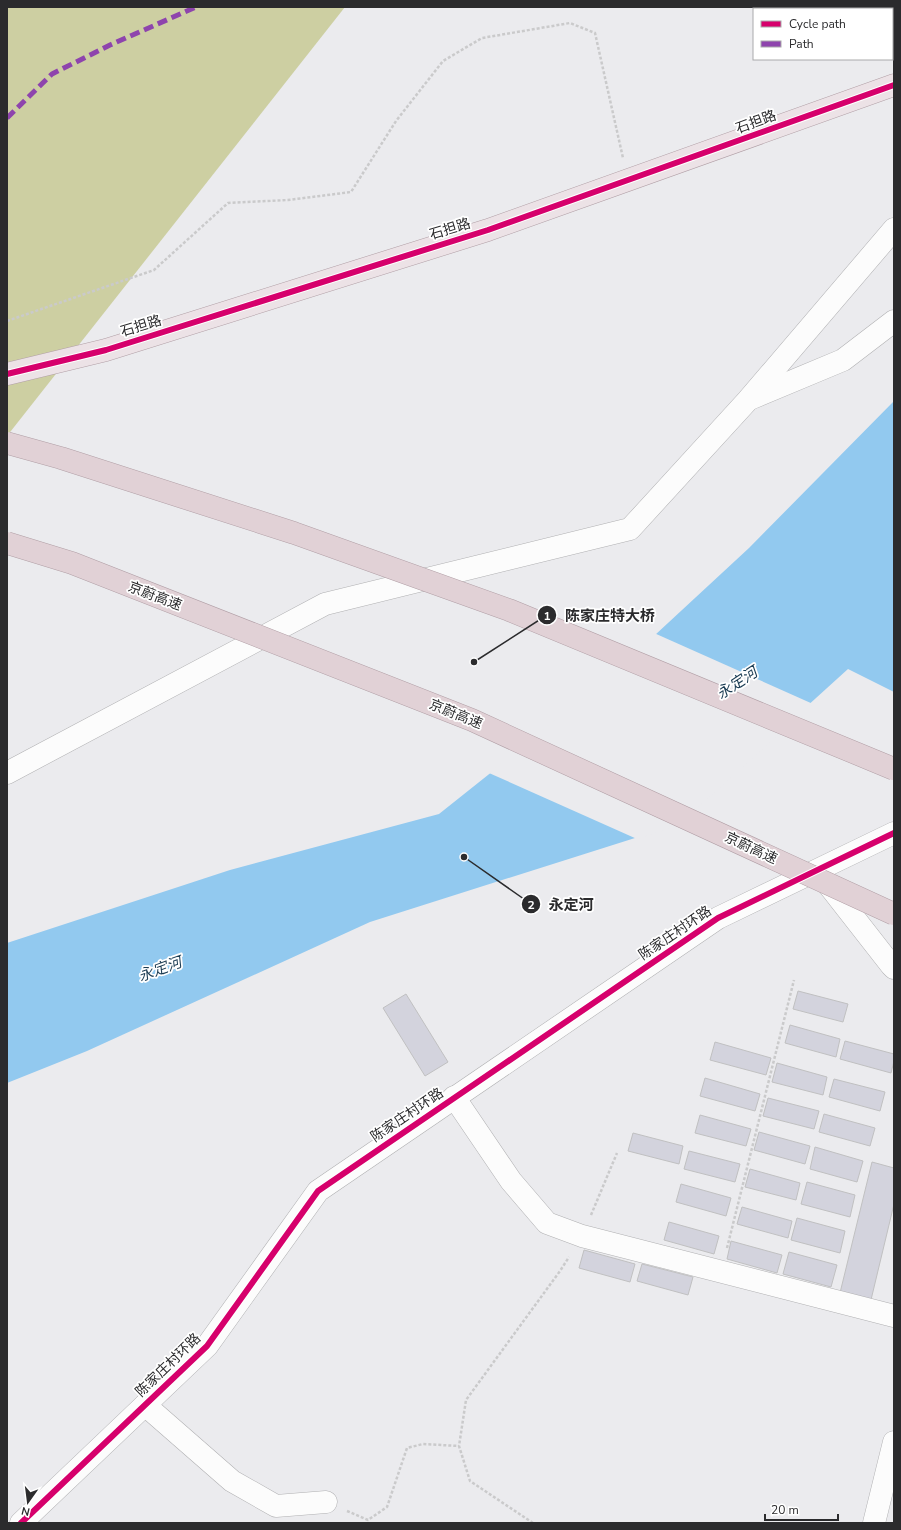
<svg xmlns="http://www.w3.org/2000/svg" width="901" height="1530" viewBox="0 0 901 1530" font-family="'Nunito Sans','Noto Sans SC',sans-serif">
  <style>
    .forest { fill: #cdcfa2 }
    .water { fill: #92c9ef }
    .pier { fill: #ebebee }
    .building { fill: #d3d3dd; stroke: #c0c0c1 }
    .lines { fill: none; stroke-linecap: round; stroke-linejoin: round }
    .minor-casing { stroke: #b0b0b2; stroke-width: 23 }
    .major-casing { stroke: #b19fa6; stroke-width: 23 }
    .path { stroke: #cacacb; stroke-width: 2.5; stroke-dasharray: 3 2; stroke-linecap: butt }
    .minor { stroke: #fcfcfc; stroke-width: 22 }
    .major { stroke: #ece2e6; stroke-width: 22 }
    .highway-bridge-casing { stroke: #b19fa6; stroke-width: 23; stroke-linecap: butt }
    .highway-bridge { stroke: #e1d1d6; stroke-width: 22 }
    .quiet { stroke: #8e44ad; stroke-width: 5; stroke-dasharray: 10 5; stroke-linecap: butt }
    .cycleway-casing { stroke: #fff; stroke-width: 8 }
    .cycleway { stroke: #d6006c; stroke-width: 6 }
    .labels { text-anchor: middle; dominant-baseline: central; stroke-width: 3.5; stroke-linejoin: round; paint-order: stroke }
    .street-label { font-size: 14px; fill: #2b2b2d; stroke: #fff }
    .water-label { font-size: 15px; font-style: italic; fill: #1b3c53; stroke: #fff }
    .leader { fill: none; stroke: #2b2b2d; stroke-width: 1.5 }
    .callout-dot { fill: #2b2b2d; stroke: #fff; stroke-width: 1.5 }
    .mark-label { font-size: 12px; text-anchor: middle; font-weight: bold; fill: #fff }
    .callout-label { font-size: 15px; text-anchor: middle; font-weight: bold; fill: #2b2b2d; stroke: #fff; stroke-width: 3.5; stroke-linejoin: round; paint-order: stroke }
  </style>
  <rect width="100%" height="100%" fill="#ebebee"/>
  <path class="forest" d="M7 7H345L7 436Z"/>
  <path class="water" d="M894 401V692L848 669 676 825 370 922 87 1051 7 1083V943L230 870 439 814 601 685 749 548Z"/>
  <path class="pier" d="M654 633 813 704 677 826 637 839 489 773 600 684Z"/>
  <g class="building">
    <path d="M798 991 848 1004 843 1022 793 1009Z"/>
    <path d="M406 994 448 1062 425 1076 383 1008Z"/>
    <path d="M790 1025 840 1039 836 1057 785 1043Z"/>
    <path d="M845 1041 894 1054V1061L891 1073 840 1059Z"/>
    <path d="M715 1042 771 1058 766 1075 710 1060Z"/>
    <path d="M777 1063 827 1077 823 1095 772 1082Z"/>
    <path d="M705 1078 760 1094 755 1111 700 1096Z"/>
    <path d="M834 1079 885 1092 880 1111 829 1097Z"/>
    <path d="M768 1098 819 1111 814 1129 763 1116Z"/>
    <path d="M824 1114 875 1128 870 1146 819 1132Z"/>
    <path d="M700 1115 751 1129 746 1146 695 1133Z"/>
    <path d="M759 1132 810 1146 805 1164 754 1150Z"/>
    <path d="M633 1133 683 1146 679 1164 628 1151Z"/>
    <path d="M815 1147 863 1161 857 1182 810 1169Z"/>
    <path d="M689 1151 740 1164 735 1182 684 1169Z"/>
    <path d="M872 1162 894 1168V1204L870 1304 839 1297Z"/>
    <path d="M750 1169 800 1183 796 1200 745 1187Z"/>
    <path d="M807 1182 855 1195 850 1217 801 1204Z"/>
    <path d="M681 1184 731 1198 726 1216 676 1202Z"/>
    <path d="M742 1207 792 1221 788 1238 737 1224Z"/>
    <path d="M797 1218 845 1231 840 1253 791 1240Z"/>
    <path d="M669 1222 719 1236 714 1254 664 1240Z"/>
    <path d="M731 1241 782 1255 777 1273 727 1259Z"/>
    <path d="M584 1250 635 1264 630 1282 579 1268Z"/>
    <path d="M789 1252 837 1265 831 1287 783 1274Z"/>
    <path d="M642 1264 693 1277 688 1295 637 1281Z"/>
  </g>
  <g class="lines">
    <defs>
      <g id="minor">
        <path d="M752 398 843 360 894 321"/>
        <path d="M7 773 325 604 630 529 748 400 894 229"/>
        <path d="M823 878 891 965 894 968"/>
        <path d="M454 1097 511 1181 547 1223 582 1236 894 1316"/>
        <path d="M145 1405 232 1481 276 1506 326 1502"/>
        <path d="M21 1523 207 1346 318 1191 718 918 894 833"/>
        <path d="M874 1523 894 1442"/>
      </g>
      <path id="major" d="M7 374 106 350 488 230 894 85"/>
    </defs>
    <use href="#minor" class="minor-casing"/>
    <use href="#major" class="major-casing"/>
    <g class="path">
      <path d="M7 321 154 270 228 203 288 200 351 192 396 121 443 61 482 38 570 23 595 33 623 158"/>
      <path d="M591 1215 617 1153"/>
      <path d="M727 1248 794 980"/>
      <path d="M347 1511 368 1520 387 1507 407 1448 423 1444 459 1446"/>
      <path d="M533 1523 470 1481 459 1446 466 1400 560 1271 569 1257"/>
    </g>
    <use href="#minor" class="minor"/>
    <use href="#major" class="major"/>
    <defs>
      <g id="highway-bridge">
        <path d="M7 443 61 458 294 533 509 610 894 769"/>
        <path d="M7 543 72 563 472 720 894 914"/>
      </g>
    </defs>
    <use href="#highway-bridge" class="highway-bridge-casing"/>
    <use href="#highway-bridge" class="highway-bridge"/>
    <path class="quiet" d="M7 118 52 74 110 45 196 7"/>
    <defs>
      <g id="cycleway">
        <path d="M7 374 106 350 488 230 894 85"/>
        <path d="M21 1523 207 1346 318 1191 718 918 894 833"/>
      </g>
    </defs>
    <use href="#cycleway" class="cycleway-casing"/>
    <use href="#cycleway" class="cycleway"/>
  </g>
  <g class="labels">
    <g class="street-label">
      <text transform="translate(756 122) rotate(-20)">石担路</text>
      <text transform="translate(450 229) rotate(-17)">石担路</text>
      <text transform="translate(141 326) rotate(-17)">石担路</text>
      <text transform="translate(155 596) rotate(21)">京蔚高速</text>
      <text transform="translate(456 714) rotate(22)">京蔚高速</text>
      <text transform="translate(751 848) rotate(25)">京蔚高速</text>
      <text transform="translate(675 933) rotate(-34)">陈家庄村环路</text>
      <text transform="translate(407 1115) rotate(-34)">陈家庄村环路</text>
      <text transform="translate(168 1365) rotate(-44)">陈家庄村环路</text>
    </g>
    <g class="water-label">
      <text transform="translate(737 683) rotate(-33)">永定河</text>
      <text transform="translate(160 969) rotate(-20)">永定河</text>
    </g>
  </g>
  <path class="leader" d="M474 662L547 615M464 857L531 904"/>
  <g class="callout-dot">
    <circle cx="474" cy="662" r="4"/>
    <circle cx="464" cy="857" r="4"/>
    <circle cx="547" cy="615" r="10"/>
    <circle cx="531" cy="904" r="10"/>
  </g>
  <g class="mark-label">
    <text x="547" y="620">1</text>
    <text x="531" y="909">2</text>
  </g>
  <g class="callout-label">
    <text x="610" y="621">陈家庄特大桥</text>
    <text x="571" y="910">永定河</text>
  </g>
  <rect width="901" height="1530" fill="none" stroke="#2b2b2d" stroke-width="16"/>
  <rect x="753" y="8" width="140" height="52" fill="#ffffff" stroke="#aaaaab"/>
  <rect x="761" y="21" width="20" height="6" fill="#d6006c" stroke="#aaaaab"/>
  <text x="789" y="28" font-size="12" fill="#2b2b2d">Cycle path</text>
  <rect x="761" y="41" width="20" height="6" fill="#8e44ad" stroke="#aaaaab"/>
  <text x="789" y="48" font-size="12" fill="#2b2b2d">Path</text>
  <g transform="translate(28 1502) rotate(194)" stroke="#ffffff" stroke-width="3" paint-order="stroke">
  <path d="M0-3L7 15L0 10L-7 15Z" fill="#2b2b2d"/>
  <text y="-6" font-size="11" font-weight="bold" text-anchor="middle" fill="#2b2b2d">N</text>
  </g>
  <path d="M765 1514v6h73v-6" fill="none" stroke="#2b2b2d" stroke-width="2"/>
  <text x="771" y="1514" font-size="12" fill="#2b2b2d" stroke="#ffffff" stroke-width="3" paint-order="stroke">20 m</text>
</svg>
